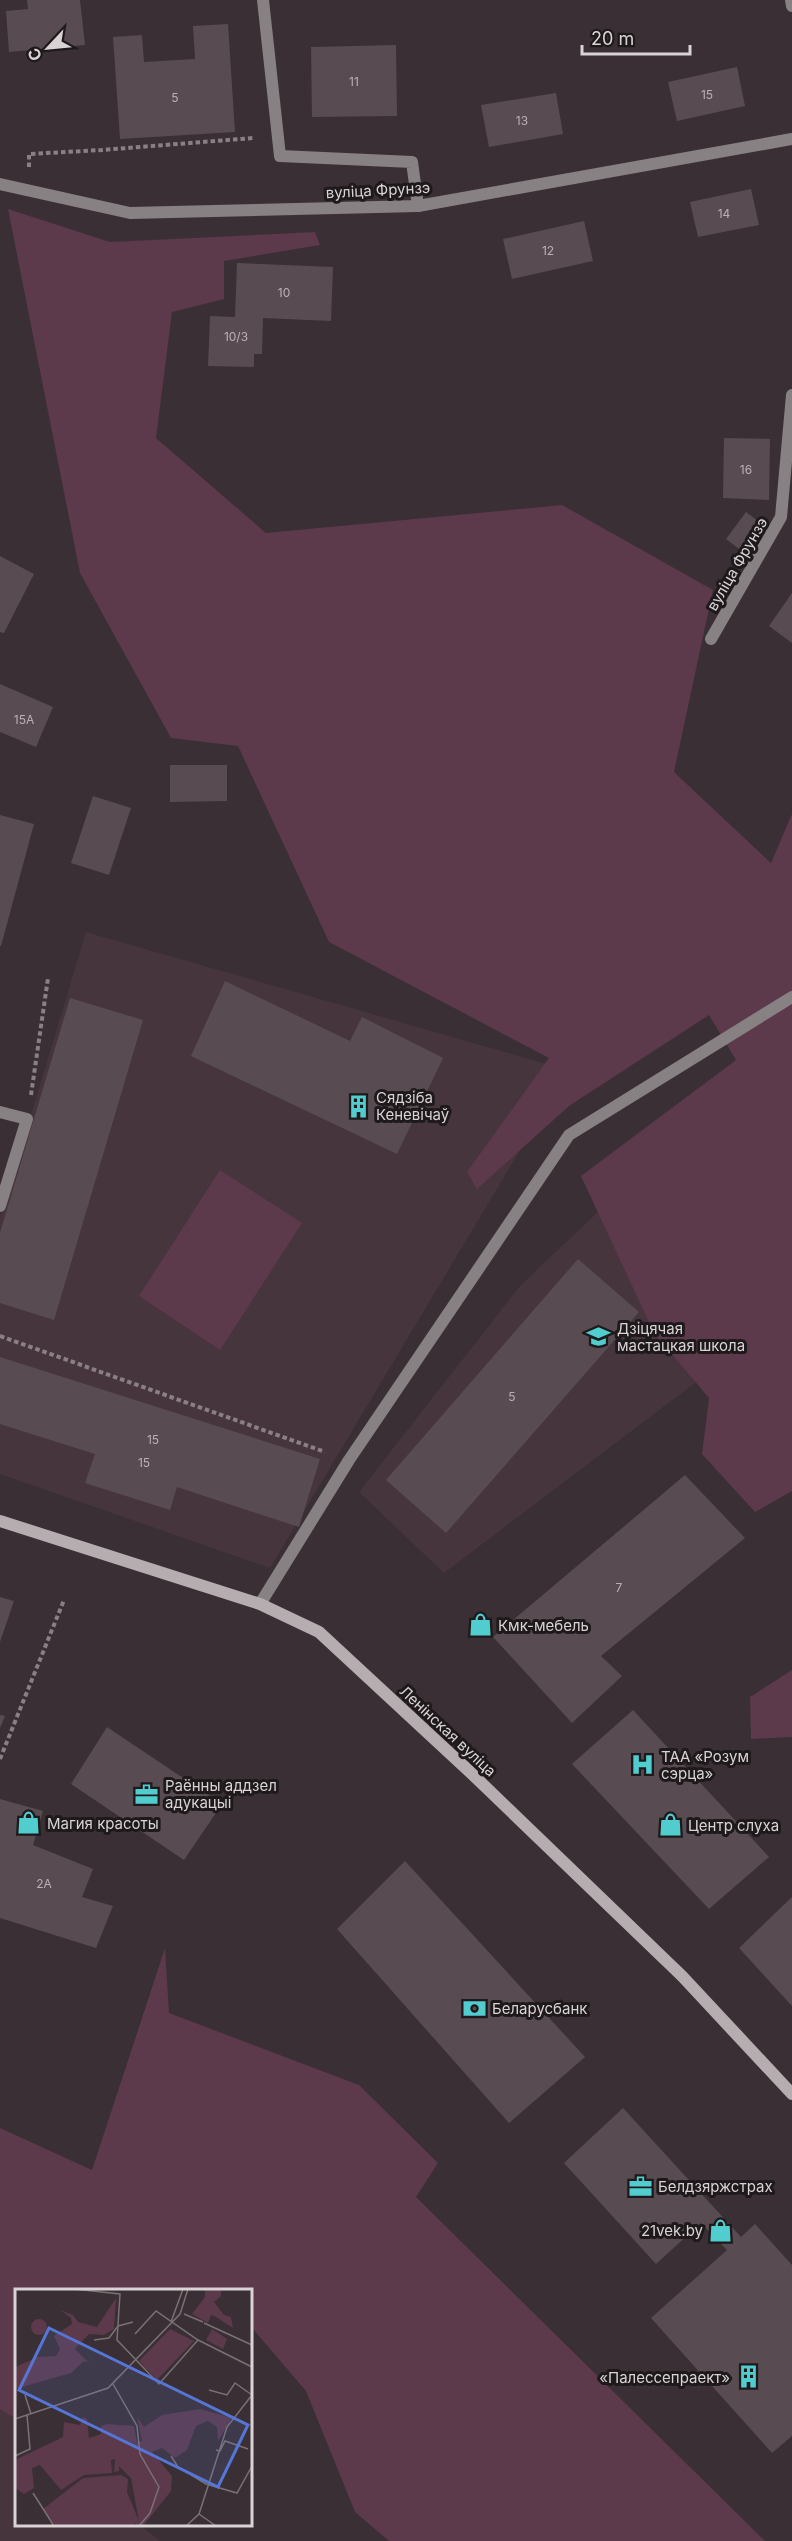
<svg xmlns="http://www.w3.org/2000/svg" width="792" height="2541" viewBox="0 0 792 2541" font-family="Inter,sans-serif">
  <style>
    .built { fill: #47353e }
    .green { fill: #5c394b }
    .building { fill: #584c52 }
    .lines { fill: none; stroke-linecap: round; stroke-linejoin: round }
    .path { stroke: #897f84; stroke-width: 4; stroke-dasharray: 4.5 3; stroke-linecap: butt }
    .service { stroke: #878183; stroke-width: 12 }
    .tertiary { stroke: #878183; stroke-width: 12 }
    .secondary { stroke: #b6adb1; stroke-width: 12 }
    .labels { text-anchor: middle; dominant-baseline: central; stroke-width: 6; stroke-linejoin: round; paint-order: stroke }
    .number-label { font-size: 12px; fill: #bab1b5 }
    .street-label { font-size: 15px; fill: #dad3d6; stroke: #1e191b }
    .poi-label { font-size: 15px; fill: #dad3d6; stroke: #1e191b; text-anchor: start }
    .inset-road { fill: none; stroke: #7a7175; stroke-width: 1.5 }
    .view { fill: #5676d7; fill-opacity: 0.15; stroke: #5676d7; stroke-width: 3 }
    .inset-edge { fill: none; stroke: #dad3d6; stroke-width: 3 }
  </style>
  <rect width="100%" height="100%" fill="#3a2f34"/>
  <g class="built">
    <path d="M86 932 568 1070 270 1568 0 1474V1218Z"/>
    <path d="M662 1151 716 1367 444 1573 359 1492 520 1286Z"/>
    <path d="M0 2406 16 2420V2524L140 2525 160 2541H0Z"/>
  </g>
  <g class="green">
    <path d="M8 209 110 242 315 232 320 245 224 261V299L172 312 156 438 266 533 562 505 713 590 674 772 771 863 792 814V1491L755 1512 702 1454 709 1398 654 1333 581 1176 736 1060 709 1015 569 1106 477 1189 467 1172 549 1058 329 942 238 746 171 738 80 573Z"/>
    <path d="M220 1170 302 1223 220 1350 139 1296Z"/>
    <path d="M792 1670V1737L751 1739 750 1697Z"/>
    <path d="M165 1948 169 2013 359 2085 438 2163 416 2197 765 2541H389L355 2512 306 2391 253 2329H251L250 2290H16V2419L0 2409V2128L92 2170Z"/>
  </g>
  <g class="building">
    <path d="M27 0H80L85 45 9 52 6 11 28 9Z"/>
    <path d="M228 24 235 132 120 139 113 37 142 35 144 62 195 59 193 26Z"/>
    <path d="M396 45 397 116 312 117 311 47Z"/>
    <path d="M737 67 745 106 677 121 668 82Z"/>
    <path d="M556 93 563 134 489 147 481 105Z"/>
    <path d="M751 189 759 225 698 237 690 202Z"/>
    <path d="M584 221 593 261 512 279 503 239Z"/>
    <path d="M237 263 333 267 331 321 263 318 262 354H254V367L208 366 210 316 235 317Z"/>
    <path d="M724 438 770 439 769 500 723 498Z"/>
    <path d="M746 512 763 525 743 552 726 539Z"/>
    <path d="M0 556 34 574 4 633 0 632Z"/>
    <path d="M792 593V643L769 626Z"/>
    <path d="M0 684 53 707 36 747 0 732Z"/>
    <path d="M170 765H227V801L170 802Z"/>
    <path d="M93 796 131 808 109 875 71 863Z"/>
    <path d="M0 815 34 824 1 946H0Z"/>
    <path d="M225 981 350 1041 362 1017 443 1058 397 1154 191 1056Z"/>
    <path d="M70 998 143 1020 54 1320 0 1303V1233Z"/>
    <path d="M578 1259 639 1312 446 1533 386 1480Z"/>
    <path d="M0 1357 320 1459 299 1527 177 1487 170 1510 85 1483 95 1454 0 1424Z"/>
    <path d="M685 1475 745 1538 601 1656 622 1676 572 1723 493 1637Z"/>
    <path d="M0 1597 14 1601 0 1642Z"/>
    <path d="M633 1710 769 1857 709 1909 572 1764Z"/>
    <path d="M0 1715 5 1716 0 1728Z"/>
    <path d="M107 1727 222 1804 184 1860 71 1784Z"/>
    <path d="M0 1799 43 1811 33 1845 93 1869 82 1897 113 1906 96 1948 0 1918Z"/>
    <path d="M405 1861 585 2057 509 2123 337 1929Z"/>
    <path d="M792 1897V2006L739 1948Z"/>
    <path d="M623 2108 741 2237 755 2224 792 2265V2436L772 2453 651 2318 727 2250 701 2223 656 2264 564 2163Z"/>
  </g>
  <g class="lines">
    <g class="path">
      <path d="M29 167V154L102 150 253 138"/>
      <path d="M31 1095 48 978"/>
      <path d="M0 1336 325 1452"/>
      <path d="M0 1759 64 1600"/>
    </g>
    <g class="service">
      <path d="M263 0 280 156 412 162 418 206"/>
      <path d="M791 0 792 6"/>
      <path d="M711 639 781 517 792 395"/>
      <path d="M0 1112 27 1119 0 1206"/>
      <path d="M260 1604 349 1460 569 1135 792 997"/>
    </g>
    <path class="tertiary" d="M0 184 130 213 418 206 792 139"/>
    <path class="secondary" d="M0 1521 260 1604 319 1632 470 1772 682 1976 792 2094"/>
  </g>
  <defs>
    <symbol id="building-bare" viewBox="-9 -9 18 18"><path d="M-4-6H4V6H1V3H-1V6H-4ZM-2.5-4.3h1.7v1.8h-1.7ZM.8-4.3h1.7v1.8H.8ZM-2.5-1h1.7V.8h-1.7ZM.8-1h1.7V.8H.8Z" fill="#52cdcf" stroke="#1e191b" stroke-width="2.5" paint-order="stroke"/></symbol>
    <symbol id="school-bare" viewBox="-9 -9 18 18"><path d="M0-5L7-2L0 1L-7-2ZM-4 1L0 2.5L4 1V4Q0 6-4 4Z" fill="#52cdcf" stroke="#1e191b" stroke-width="2.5" paint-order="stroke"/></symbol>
    <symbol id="shop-bare" viewBox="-9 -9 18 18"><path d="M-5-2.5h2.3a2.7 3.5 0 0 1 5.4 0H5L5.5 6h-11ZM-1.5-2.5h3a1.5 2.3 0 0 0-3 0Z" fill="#52cdcf" stroke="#1e191b" stroke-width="2.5" paint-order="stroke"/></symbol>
    <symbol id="hospital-bare" viewBox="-9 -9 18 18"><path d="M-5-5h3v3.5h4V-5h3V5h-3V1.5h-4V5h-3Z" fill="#52cdcf" stroke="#1e191b" stroke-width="2.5" paint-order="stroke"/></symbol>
    <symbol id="office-bare" viewBox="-9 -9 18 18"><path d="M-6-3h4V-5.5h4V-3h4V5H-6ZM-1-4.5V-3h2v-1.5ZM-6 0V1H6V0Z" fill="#52cdcf" stroke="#1e191b" stroke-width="2.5" paint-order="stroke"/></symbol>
    <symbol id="bank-bare" viewBox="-9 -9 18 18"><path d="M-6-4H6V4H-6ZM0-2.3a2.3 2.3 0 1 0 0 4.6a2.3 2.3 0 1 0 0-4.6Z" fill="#52cdcf" stroke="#1e191b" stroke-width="2.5" paint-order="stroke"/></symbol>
  </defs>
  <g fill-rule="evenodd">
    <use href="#building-bare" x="342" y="1090" width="33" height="33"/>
    <use href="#school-bare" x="582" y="1320" width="33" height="33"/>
    <use href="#shop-bare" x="464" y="1608" width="33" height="33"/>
    <use href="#hospital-bare" x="626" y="1748" width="33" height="33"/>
    <use href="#office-bare" x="130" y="1778" width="33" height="33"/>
    <use href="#shop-bare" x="12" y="1806" width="33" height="33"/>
    <use href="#shop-bare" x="654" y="1808" width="33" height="33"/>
    <use href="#bank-bare" x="458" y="1992" width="33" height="33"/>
    <use href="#office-bare" x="624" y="2170" width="33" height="33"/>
    <use href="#shop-bare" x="704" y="2214" width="33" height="33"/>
    <use href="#building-bare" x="732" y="2360" width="33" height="33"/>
  </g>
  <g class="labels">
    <g class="number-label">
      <text x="354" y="81">11</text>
      <text x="707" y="94">15</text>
      <text x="175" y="97">5</text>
      <text x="522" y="120">13</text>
      <text x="724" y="213">14</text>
      <text x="548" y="250">12</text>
      <text x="284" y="292">10</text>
      <text x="236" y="336">10/3</text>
      <text x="746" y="469">16</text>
      <text x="24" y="719">15А</text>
      <text x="512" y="1396">5</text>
      <text x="153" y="1439">15</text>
      <text x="144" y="1462">15</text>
      <text x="619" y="1587">7</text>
      <text x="44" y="1883">2А</text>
    </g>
    <g class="street-label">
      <text transform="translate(378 190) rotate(-3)">вуліца Фрунзэ</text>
      <text transform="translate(737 564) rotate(-60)">вуліца Фрунзэ</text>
      <text transform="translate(448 1731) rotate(43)">Ленінская вуліца</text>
    </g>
    <g class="poi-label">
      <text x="376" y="1097">Сядзіба<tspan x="376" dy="17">Кеневічаў</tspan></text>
      <text x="617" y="1328">Дзіцячая<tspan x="617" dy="17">мастацкая школа</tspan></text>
      <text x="498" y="1625">Кмк-мебель</text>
      <text x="661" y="1756">ТАА «Розум<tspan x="661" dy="17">сэрца»</tspan></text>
      <text x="165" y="1785">Раённы аддзел<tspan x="165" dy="17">адукацыі</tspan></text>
      <text x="47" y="1823">Магия красоты</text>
      <text x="688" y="1825">Центр слуха</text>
      <text x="492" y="2008">Беларусбанк</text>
      <text x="658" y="2186">Белдзяржстрах</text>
      <text x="703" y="2230" text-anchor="end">21vek.by</text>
      <text x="730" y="2377" text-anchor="end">«Палессепраект»</text>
    </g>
  </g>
  <g transform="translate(15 2289)">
    <rect width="237" height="237" fill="#3a2f34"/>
    <path d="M190 0H206V7L199 13 209 26 216 28 218 39 201 28 196 26 193 34 177 25 190 8ZM101 9 99 40 89 46 74 45 60 60 74 74 69 72 56 84 0 100V78L23 68 41 67 45 60 39 47 57 35 56 29 45 21 58 26 63 33 82 38ZM16 38a8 8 0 1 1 16 0a8 8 0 1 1-16 0ZM155 40 179 52 142 91 124 72ZM197 40 212 50 208 60 191 51ZM185 120 217 129 203 152 202 138 193 132 181 137 172 161 160 169 147 159 137 163 157 187 156 202 128 237H119L122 233 117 237H41L28 220 68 189 106 186 113 190 112 203 124 232 116 189 104 177V182L99 183 100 170 96 171 97 184 69 186 46 201 25 176 17 179 19 199 9 205 0 199V171L48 148 49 133 65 136 68 128 72 130 74 149 86 145V137L92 135 119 137 122 153 127 152 122 128 129 138 147 126Z" fill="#5c394b"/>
    <path class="inset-road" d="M59 0 105 5 102 51 144 95 183 51M169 25 188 33M156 33 168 0M189 34 237 56M120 45 141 22 183 51 237 78M79 51 94 49 103 37 118 33M98 95 122 137 125 165 144 198 135 224 124 237M194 101 212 106 220 94 237 106M10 106 16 125M0 130 93 99 165 25 173 0M201 161 205 162 210 152 233 160M0 167 15 160 12 126M156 167 163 178 191 195 222 204 237 177M18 204 39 237M184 225 201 237M171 237 184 225 212 138 237 106"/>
    <path class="view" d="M34 39 233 136 203 198 4 101Z"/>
    <rect width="237" height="237" class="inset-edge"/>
  </g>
  <g transform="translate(48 48) rotate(244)" stroke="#1e191b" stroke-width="4.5" paint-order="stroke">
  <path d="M0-4.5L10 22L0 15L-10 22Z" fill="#dad3d6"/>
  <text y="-9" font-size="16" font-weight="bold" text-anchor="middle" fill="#dad3d6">С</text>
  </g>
  <path d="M582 45v9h108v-9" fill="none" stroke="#dad3d6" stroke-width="3"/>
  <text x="591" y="45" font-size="18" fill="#dad3d6" stroke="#1e191b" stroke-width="4.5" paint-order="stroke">20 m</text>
</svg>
